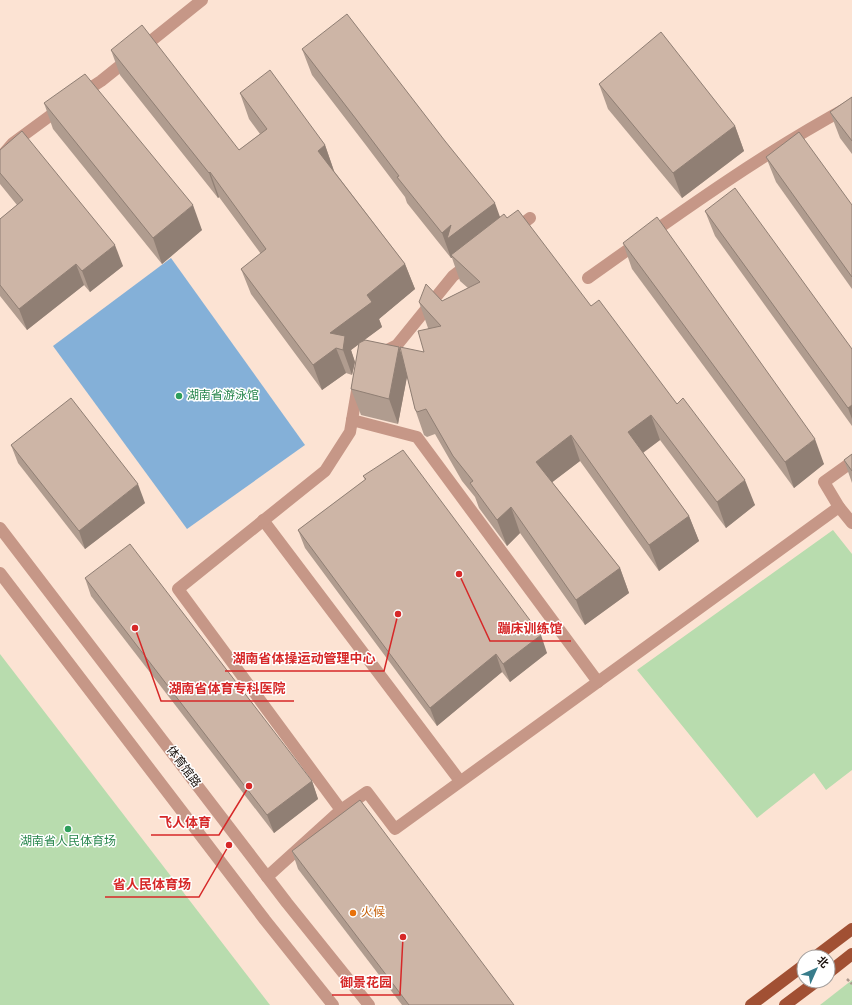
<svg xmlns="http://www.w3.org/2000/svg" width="852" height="1005" viewBox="0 0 852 1005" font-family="Overpass,'Noto Sans SC',sans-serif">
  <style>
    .green { fill: #b8dcae }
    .water { fill: #84b0d8 }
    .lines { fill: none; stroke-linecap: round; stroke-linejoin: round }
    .path { stroke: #aa978b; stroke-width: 2.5; stroke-dasharray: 3 2; stroke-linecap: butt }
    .minor { stroke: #c69787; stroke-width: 12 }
    .major { stroke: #a15033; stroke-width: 12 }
    .wall { fill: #b09c8f }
    .shaded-wall { fill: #907f74 }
    .building { fill: #cdb5a6; stroke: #907f74 }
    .leisure-dot { fill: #2e9e5b; stroke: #fff; stroke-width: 1.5 }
    .food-dot { fill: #e8710a; stroke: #fff; stroke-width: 1.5 }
    .labels { text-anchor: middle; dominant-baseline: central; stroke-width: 3; stroke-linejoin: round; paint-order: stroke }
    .leisure-label { font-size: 12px; fill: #27864d; stroke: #fff; text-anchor: start }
    .street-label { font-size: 12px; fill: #1b120d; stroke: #fff }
    .food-label { font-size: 12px; fill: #c56008; stroke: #fff; text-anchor: start }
    .leader { fill: none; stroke: #d62828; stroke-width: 1.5 }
    .callout-dot { fill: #d62828; stroke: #fff; stroke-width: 1.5 }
    .callout-label { font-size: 13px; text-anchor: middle; font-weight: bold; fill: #d62828; stroke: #fff; stroke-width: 3; stroke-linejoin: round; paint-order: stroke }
  </style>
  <rect width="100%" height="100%" fill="#fce3d3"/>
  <g class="green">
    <path d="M833 530 852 554V770L826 790 814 773 757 818 637 670Z"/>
    <path d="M0 654 270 1005H0Z"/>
    <path d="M852 980V1005H820Z"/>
  </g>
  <path class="water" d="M171 258 305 445 187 529 53 346Z"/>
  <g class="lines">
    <path class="path" d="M847 979 852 984"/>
    <g class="minor">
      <path d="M81 94 101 81 202 0"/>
      <path d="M0 158 13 143 62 107"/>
      <path d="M513 231 530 218"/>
      <path d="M588 278C674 217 759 155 852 105"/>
      <path d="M381 353 397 345 453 276 470 263"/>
      <path d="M352 420 417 437 598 682"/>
      <path d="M839 507 852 523"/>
      <path d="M263 520 460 781"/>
      <path d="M0 528 287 903 369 1005"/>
      <path d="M0 573 265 920 333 1005"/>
      <path d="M341 810 178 589 325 471 350 432 358 385"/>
      <path d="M267 877 341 810 367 792 395 829 839 507 824 482 852 462"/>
    </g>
    <g class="major">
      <path d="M815 957 852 929"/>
      <path d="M828 973 852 954"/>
      <path d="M751 1005 804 965"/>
      <path d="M785 1005 817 981"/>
    </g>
  </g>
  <g class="wall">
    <path d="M302 49 500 217 507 218 591 306 677 404 755 505 726 528 660 440 643 453 689 516 699 541 659 571 580 461 552 482 620 568 629 593 585 625 520 533 507 546 479 508 475 497 462 481 435 434 427 437 424 435 415 409 407 376 398 424 361 415 351 389 359 344 351 350 355 362 352 375 346 373 322 390 251 294 241 269 261 254 219 197 218 198 120 75 111 50 239 150 260 134 249 119 240 93 325 145 334 171 405 264 415 289 379 319 382 327 364 340 399 347 403 359 424 352 428 328 419 302 442 301 468 288 460 281 452 258H451L407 203 405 197 365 144 312 75Z"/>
    <path d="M599 84 735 126 744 151 682 198 608 109Z"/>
    <path d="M852 97V154L840 138 830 112Z"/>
    <path d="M44 103 202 230 162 264 53 129Z"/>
    <path d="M0 150 123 266 90 292 84 285 27 330 0 296V219L17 205 0 184Z"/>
    <path d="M766 157 852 205V289L776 182Z"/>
    <path d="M705 211 852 349V426L715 236Z"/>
    <path d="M623 243 824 464 794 488 632 269Z"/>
    <path d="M11 445 145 503 85 549 18 463Z"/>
    <path d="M852 454V483L844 460Z"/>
    <path d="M363 476 547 653 510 682 502 672 437 726 305 548 298 530 365 480Z"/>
    <path d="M85 578 312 781 318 799 274 833 91 596Z"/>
    <path d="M292 851 514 1005H402L298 869Z"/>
  </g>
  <g class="shaded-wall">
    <path d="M735 126 744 151 682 198 673 173Z"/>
    <path d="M325 145 334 171 327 176 318 151Z"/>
    <path d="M210 172 219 197 218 198 209 173Z"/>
    <path d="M495 203 504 228 451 255 452 258H451L442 233 451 225Z"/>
    <path d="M193 205 202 230 162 264 153 238Z"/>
    <path d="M115 245 123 266 90 292 82 271Z"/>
    <path d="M76 264 84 285 27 330 19 309Z"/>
    <path d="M405 264 415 289 379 319 382 327 351 350 355 362 352 375 343 350 336 348 346 373 322 390 313 365 330 333 367 295Z"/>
    <path d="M399 347 408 372 398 424 389 399Z"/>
    <path d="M852 405V419L848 408Z"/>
    <path d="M651 415 660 440 637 457 628 432Z"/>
    <path d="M571 435 580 461 546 487 536 462Z"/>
    <path d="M815 439 824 464 794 488 785 462Z"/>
    <path d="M745 480 755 505 726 528 717 502Z"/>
    <path d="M138 484 145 503 85 549 79 531Z"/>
    <path d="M511 507 520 533 507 546 497 520Z"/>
    <path d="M689 516 699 541 659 571 649 545Z"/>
    <path d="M620 568 629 593 585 625 576 600Z"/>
    <path d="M541 635 547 653 510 682 503 664Z"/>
    <path d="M496 654 502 672 437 726 430 708Z"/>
    <path d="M312 781 318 799 274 833 267 815Z"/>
  </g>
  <g class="building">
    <path d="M347 14 445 141 495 203 447 239 451 225 442 233 397 177 399 176 356 119 302 49Z"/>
    <path d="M142 25 239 150 267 129 240 93 270 70 325 145 318 151 405 264 367 295 372 302 330 333 345 336 343 350 336 348 313 365 241 269 266 249 210 172 209 173 111 50Z"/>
    <path d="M661 32 735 126 673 173 599 84Z"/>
    <path d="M85 74 193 205 153 238 44 103Z"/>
    <path d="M852 97V141L830 112Z"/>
    <path d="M22 131 115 245 82 271 76 264 19 309 0 285V219L23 200 0 173V150Z"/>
    <path d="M799 132 852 205V277L766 157Z"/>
    <path d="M735 188 852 349V405L848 408 705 211Z"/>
    <path d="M518 210 591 306 599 300 677 404 683 398 745 480 717 502 651 415 628 432 689 516 649 545 571 435 536 462 620 568 576 600 511 507 497 520 470 483 473 481 453 456 426 409 417 412 415 409 400 347 424 352 418 331 441 326 419 302 426 284 442 301 480 282 451 255 504 214 507 218Z"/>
    <path d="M657 217 815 439 785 462 623 243Z"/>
    <path d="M365 340 399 347 389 399 351 389 359 343Z"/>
    <path d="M71 398 138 484 79 531 11 445Z"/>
    <path d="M403 450 541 635 503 664 496 654 430 708 298 530 366 479 363 476Z"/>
    <path d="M852 454V471L844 460Z"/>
    <path d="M130 544 312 781 267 815 85 578Z"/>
    <path d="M360 800 514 1005H409L292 851Z"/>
  </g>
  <g class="leisure-dot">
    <circle cx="179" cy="396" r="4"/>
    <circle cx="68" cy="829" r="4"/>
  </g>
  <circle class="food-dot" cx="353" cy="913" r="4"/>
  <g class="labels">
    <g class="leisure-label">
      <text x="187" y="396">湖南省游泳馆</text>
      <text x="68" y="842" text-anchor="middle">湖南省人民体育场</text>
    </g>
    <g class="street-label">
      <text transform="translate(183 767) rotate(53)">体育馆路</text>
    </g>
    <g class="food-label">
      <text x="361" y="913">火候</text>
    </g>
  </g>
  <path class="leader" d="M459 574L490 641H571M398 614L384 671H225M135 628L161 701H294M249 786L219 835H151M229 845L199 897H105M403 937L400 995H332"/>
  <g class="callout-dot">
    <circle cx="459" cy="574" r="4"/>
    <circle cx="398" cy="614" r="4"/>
    <circle cx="135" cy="628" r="4"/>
    <circle cx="249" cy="786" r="4"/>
    <circle cx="229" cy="845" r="4"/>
    <circle cx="403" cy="937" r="4"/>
  </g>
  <g class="callout-label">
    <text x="530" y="633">蹦床训练馆</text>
    <text x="304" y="663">湖南省体操运动管理中心</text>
    <text x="227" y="693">湖南省体育专科医院</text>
    <text x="185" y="827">飞人体育</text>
    <text x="152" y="889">省人民体育场</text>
    <text x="366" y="987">御景花园</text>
  </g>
  <g transform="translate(816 969) rotate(45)"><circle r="19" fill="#ffffff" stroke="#a4a09e"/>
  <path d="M0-3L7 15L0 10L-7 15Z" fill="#387c8b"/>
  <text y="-6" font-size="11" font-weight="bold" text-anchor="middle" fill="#1b120d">北</text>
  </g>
</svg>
